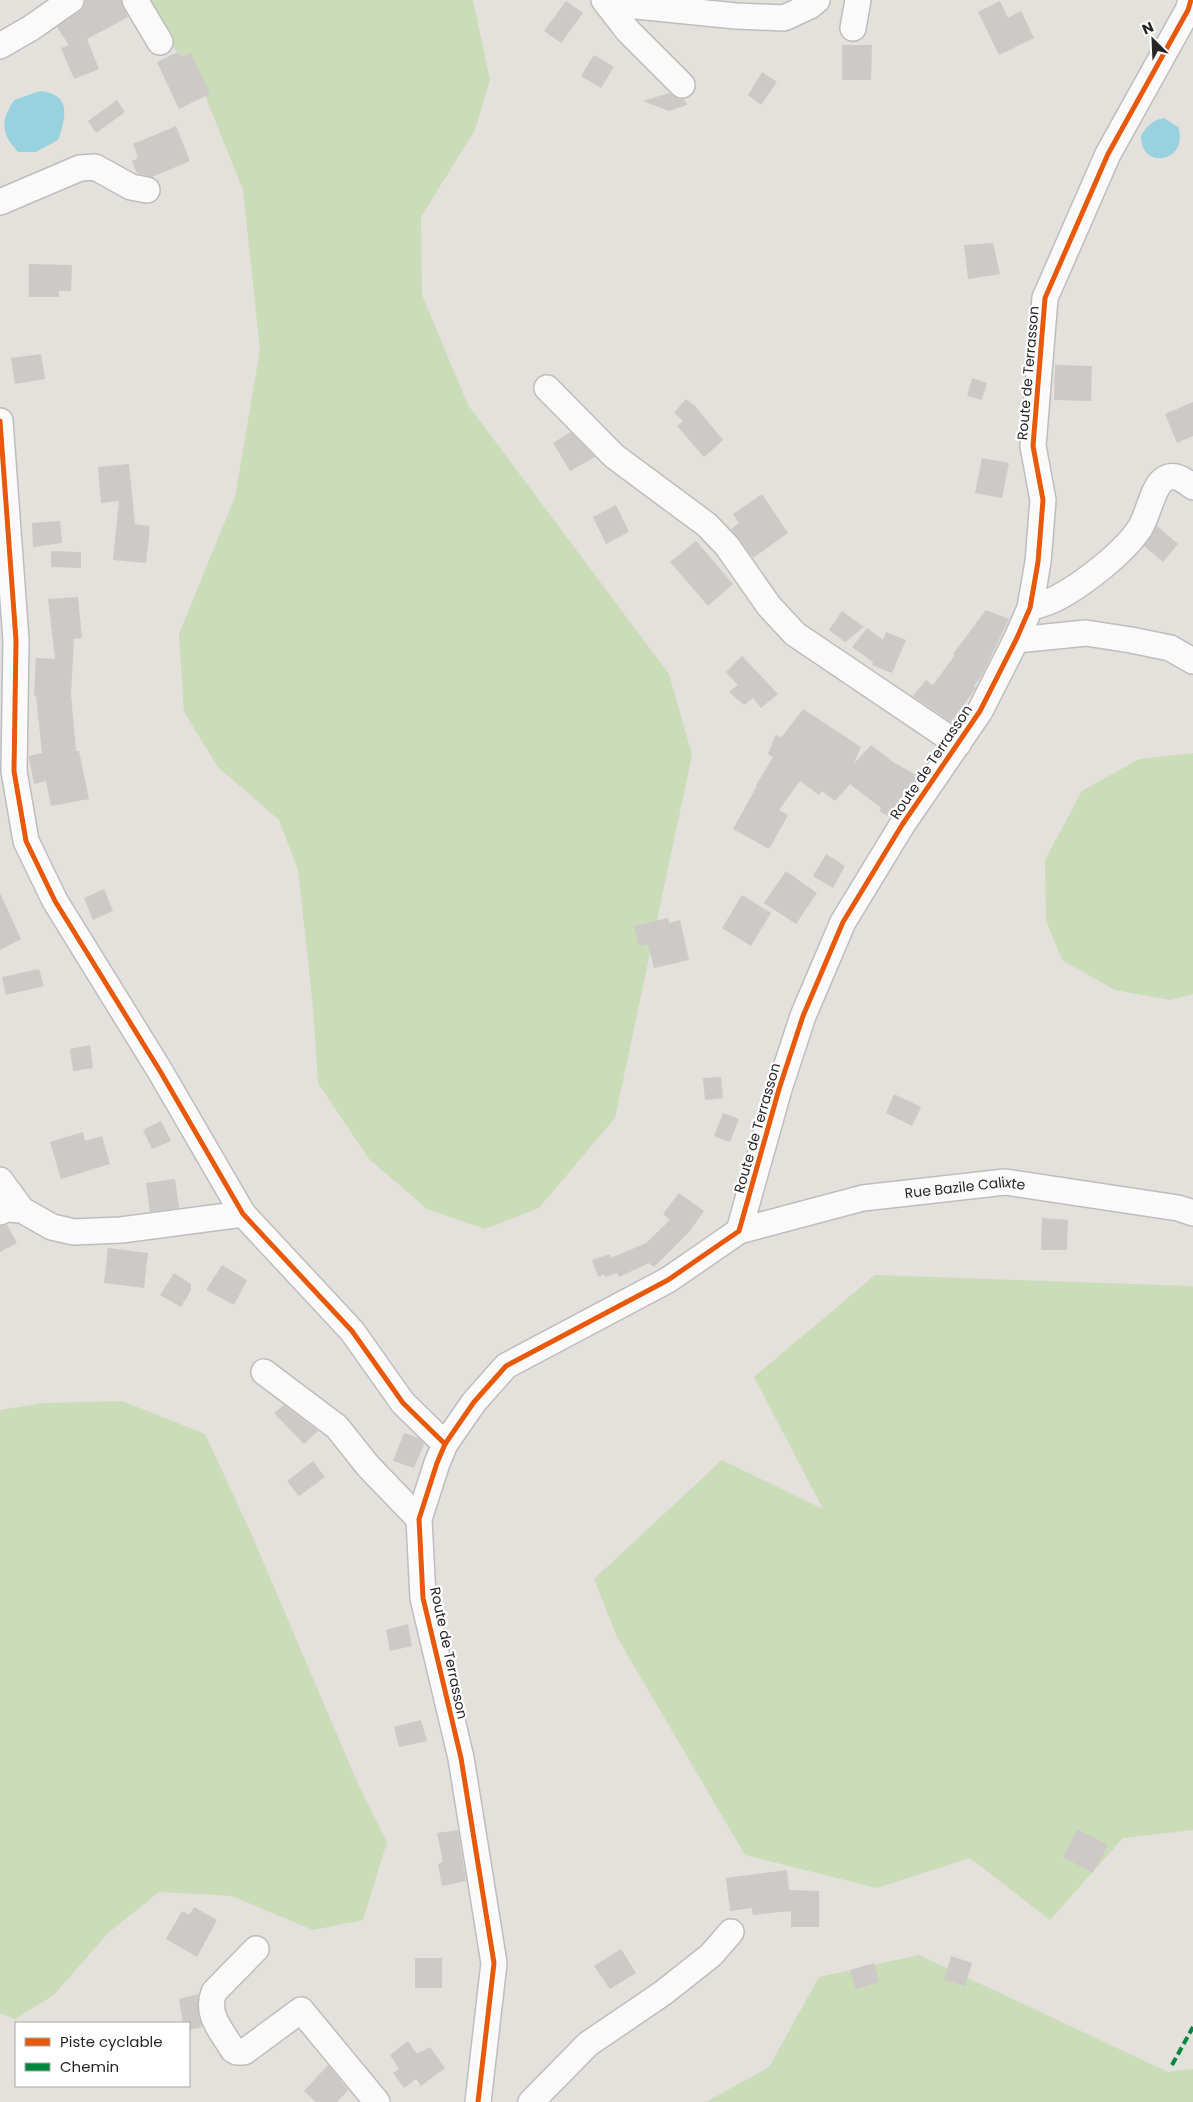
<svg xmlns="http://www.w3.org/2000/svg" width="1193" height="2102" viewBox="0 0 1193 2102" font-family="Poppins,sans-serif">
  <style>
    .green { fill: #cadcb8 }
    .water { fill: #98d2de }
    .building { fill: #ccc9c6 }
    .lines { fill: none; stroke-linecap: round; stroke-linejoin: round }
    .minor-casing { stroke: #bebdbd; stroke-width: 28 }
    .minor { stroke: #fbfafa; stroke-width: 25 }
    .quiet { stroke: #00873e; stroke-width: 4; stroke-dasharray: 8 4; stroke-linecap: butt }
    .cycleway-casing { stroke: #fff; stroke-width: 8 }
    .cycleway { stroke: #e8590c; stroke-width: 5 }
    .labels { text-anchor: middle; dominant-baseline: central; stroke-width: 4.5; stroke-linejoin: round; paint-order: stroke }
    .street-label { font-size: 14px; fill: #262626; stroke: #fff }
  </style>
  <rect width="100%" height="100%" fill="#e4e0dc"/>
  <g class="green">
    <path d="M139 0H473L490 80 475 130 421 217 422 295 468 405 669 674 692 755 615 1118 539 1208 485 1229 427 1209 369 1159 318 1083 313 1007 298 870 279 820 218 767 184 712 179 634 235 497 260 350 243 190 200 83Z"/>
    <path d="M1193 753V994L1170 1000 1115 990 1062 960 1046 920 1045 860 1082 791 1139 759Z"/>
    <path d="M875 1275 1192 1286 1193 1287V1830L1123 1838 1050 1920 970 1858 877 1888 745 1855 617 1637 594 1579 722 1460 823 1509 754 1377Z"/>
    <path d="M122 1401 205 1434 251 1533 358 1784 387 1842 363 1920 313 1930 232 1896 159 1892 107 1934 54 1995 15 2019 0 2013V1410L44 1403Z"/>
    <path d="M919 1955 1168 2072 1193 2069V2102H706L769 2067 819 1977Z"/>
  </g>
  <g class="water">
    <path d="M40 91C72 94 66 117 58 140L36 152H18C0 132 1 121 14 100Z"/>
    <path d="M1164 118 1178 127C1190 161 1141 172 1141 136 1146 126 1153 120 1164 118Z"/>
  </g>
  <g class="building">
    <path d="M85 0H121L128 17 87 39 99 69 74 79 61 48 69 45 57 27 80 11 84 6Z"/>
    <path d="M566 1 583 13 561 43 544 31Z"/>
    <path d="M1000 1 1008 18 1021 11 1034 38 999 55 978 12Z"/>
    <path d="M842 45H872L871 80H842Z"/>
    <path d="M178 52 181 57 191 53 210 94 179 109 157 62Z"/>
    <path d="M594 55 614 67 601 88 581 76Z"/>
    <path d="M762 72 777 82 761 105 748 95Z"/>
    <path d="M669 93 678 99H684L687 105 669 111 643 101Z"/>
    <path d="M117 100 125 112 96 133 88 121Z"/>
    <path d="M176 126 190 161 152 177 137 173 132 161 138 158 133 144Z"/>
    <path d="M993 243 1000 274 968 279 964 245Z"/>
    <path d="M29 264 72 265 71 291H59V297H29Z"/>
    <path d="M41 354 45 379 15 384 11 358Z"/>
    <path d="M1055 365 1092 366 1091 401 1054 400Z"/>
    <path d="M972 378 987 383 982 400 967 396Z"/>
    <path d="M686 399 695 406 723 440 704 457 677 426 683 421 674 413Z"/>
    <path d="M1193 402V436L1177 443 1165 414Z"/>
    <path d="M571 432 595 457 570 471 553 443Z"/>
    <path d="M982 458 1009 463 1002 498 975 493Z"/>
    <path d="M129 464 135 524 150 526 146 563 113 560 119 501 101 503 98 467Z"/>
    <path d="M762 494 788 533 753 558 731 529 739 523 733 514Z"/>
    <path d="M616 505 629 532 606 544 593 517Z"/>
    <path d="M60 521 62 543 33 547 32 523Z"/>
    <path d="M1157 526 1178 544 1163 562 1144 546Z"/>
    <path d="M696 541 733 584 708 606 670 562Z"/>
    <path d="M51 551 81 552V568L51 567Z"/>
    <path d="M78 597 82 638 74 639 71 694 76 751H79L89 799 51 806 46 781 34 784 29 758V756L42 753 36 696H34L36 658 55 659 48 599Z"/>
    <path d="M986 610 1009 619 982 675 974 686 976 688 973 692 951 722 913 696 926 680 933 685 955 655 953 654Z"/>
    <path d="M842 611 864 627 845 642 829 630Z"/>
    <path d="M867 628 883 640 886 632 906 640 892 673 872 665 873 662 852 647Z"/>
    <path d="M742 656 778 694 761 708 753 698 744 705 729 692 738 685 726 672Z"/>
    <path d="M803 709 861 747 853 765 871 745 893 762 918 776 890 817 879 811 881 808 850 784 835 801 822 791 819 795 800 781 779 810 788 815 769 849 733 829 757 786 756 785 773 757 768 754 776 734 781 738Z"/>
    <path d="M826 854 845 866 833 888 813 876Z"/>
    <path d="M786 871 817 893 796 924 764 903Z"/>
    <path d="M104 889 113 911 93 920 84 898Z"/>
    <path d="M0 893 21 939 0 950Z"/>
    <path d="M742 895 771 913 751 946 722 928Z"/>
    <path d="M668 918 669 923 680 920 689 960 654 968 648 944 639 946 634 926Z"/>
    <path d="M39 969 44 986 6 995 2 977Z"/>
    <path d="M90 1045 93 1068 73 1071 70 1049Z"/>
    <path d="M721 1077 723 1098 705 1100 703 1078Z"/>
    <path d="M894 1094 921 1107 912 1126 886 1113Z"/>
    <path d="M723 1113 739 1119 730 1142 714 1136Z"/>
    <path d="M161 1121 171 1141 152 1149 143 1130Z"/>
    <path d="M83 1132 85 1141 102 1136 110 1164 61 1179 50 1142Z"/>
    <path d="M175 1179 179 1208 150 1212 146 1183Z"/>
    <path d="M679 1193 704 1211 690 1231 654 1267 649 1263 619 1277 617 1273 605 1277 604 1274 598 1277 592 1260 610 1254 611 1258 646 1243 670 1220 663 1214Z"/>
    <path d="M1042 1218 1068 1220 1067 1250H1041Z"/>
    <path d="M7 1225 17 1243 0 1252V1226Z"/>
    <path d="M108 1248 148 1253 144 1288 104 1283Z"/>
    <path d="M222 1265 247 1280 234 1305 206 1290Z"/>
    <path d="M174 1273 191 1284V1290L181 1307 160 1295Z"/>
    <path d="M284 1405 318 1431 304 1444 274 1413Z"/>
    <path d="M404 1433 419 1438 424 1444 414 1468 393 1461Z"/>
    <path d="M313 1461 325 1477 299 1496 287 1481Z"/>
    <path d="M408 1624 412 1646 390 1651 386 1630Z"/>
    <path d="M421 1720 427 1741 399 1747 394 1727Z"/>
    <path d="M1077 1829 1108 1845 1093 1873 1063 1857Z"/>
    <path d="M458 1830 466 1881 442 1886 438 1864 443 1862 437 1833Z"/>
    <path d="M787 1870 789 1890 819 1891V1927H791V1911L753 1915 752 1908 730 1911 726 1878Z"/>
    <path d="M194 1907 217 1920 197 1957 166 1939 182 1911 189 1915Z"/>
    <path d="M621 1949 636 1973 610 1989 594 1966Z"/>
    <path d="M951 1956 972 1963 965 1986 944 1980Z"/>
    <rect x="415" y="1958" width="27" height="30"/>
    <path d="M874 1963 879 1982 856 1989 850 1970Z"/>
    <path d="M198 1994V2011L202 2027 189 2030V2023H183L179 1999Z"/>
    <path d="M408 2041 417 2054 430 2047 445 2068 421 2086 416 2079 404 2088 393 2073 399 2069 390 2055Z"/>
    <path d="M328 2065 348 2090 337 2102H316L304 2091Z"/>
  </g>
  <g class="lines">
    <defs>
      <g id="minor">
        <path d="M135 0 160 42"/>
        <path d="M604 0 628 31 682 85"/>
        <path d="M607 3 736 16 784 18 810 6 817 0"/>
        <path d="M853 28 858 0"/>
        <path d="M0 46 31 28 71 0"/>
        <path d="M0 202 80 168 95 167 131 187 147 190"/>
        <path d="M547 388 614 456 707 525 727 546 769 606 795 634 958 744"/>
        <path d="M0 421 16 640 14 771 26 841 55 901 160 1071 243 1214 352 1331 403 1403 445 1444"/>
        <path d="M1030 608C1038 605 1047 603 1055 599 1081 586 1124 553 1140 528 1148 516 1152 489 1163 480 1174 472 1184 480 1193 487"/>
        <path d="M1016 640 1086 633 1131 640 1170 648 1193 661"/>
        <path d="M0 1180 22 1210"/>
        <path d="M0 1212 6 1209 22 1210 52 1227 74 1232 121 1230 243 1214"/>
        <path id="s1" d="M739 1231 863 1198 1005 1182 1178 1208 1193 1213"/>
        <path d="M264 1372 337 1427 368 1466 419 1519"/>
        <path d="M256 1949 214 1992C205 2015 222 2031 233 2050L237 2052H244L301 2010 377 2102"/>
        <path d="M478 2102 494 1963 461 1758 423 1598 419 1519 437 1463 445 1444 474 1402 506 1366 668 1280 739 1231 779 1089 803 1016 843 922 902 825 980 711 1016 640 1030 608 1038 562 1043 500 1033 446 1045 298 1108 154 1188 10 1191 0"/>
        <path d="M531 2102 588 2044 663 1993 711 1955 731 1932"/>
      </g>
    </defs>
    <use href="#minor" class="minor-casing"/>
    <use href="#minor" class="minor"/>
    <path class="quiet" d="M1172 2065 1193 2027"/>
    <defs>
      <g id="cycleway">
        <path d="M0 421 16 640 14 771 26 841 55 901 160 1071 243 1214 352 1331 403 1403 445 1444"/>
        <path d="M478 2102 494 1963 461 1758 423 1598 419 1519 437 1463 445 1444 474 1402 506 1366 668 1280 739 1231 779 1089 803 1016 843 922 902 825 980 711 1016 640 1030 608 1038 562 1043 500 1033 446 1045 298 1108 154 1188 10 1191 0"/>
      </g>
    </defs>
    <use href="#cycleway" class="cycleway-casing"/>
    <use href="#cycleway" class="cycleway"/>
  </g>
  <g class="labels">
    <g class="street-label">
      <text transform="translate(1028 373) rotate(-85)">Route de Terrasson</text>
      <text transform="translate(931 762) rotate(-56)">Route de Terrasson</text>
      <text transform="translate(757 1128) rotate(-74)">Route de Terrasson</text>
      <text stroke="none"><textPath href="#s1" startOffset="231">Rue Bazile Calixte</textPath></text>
      <text transform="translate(449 1653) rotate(78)">Route de Terrasson</text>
    </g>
  </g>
  <rect x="15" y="2022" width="175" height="65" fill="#ffffff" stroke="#a8a8a8"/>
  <rect x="25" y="2038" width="25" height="8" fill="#e8590c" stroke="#a8a8a8"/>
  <text x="60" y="2047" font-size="15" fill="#262626">Piste cyclable</text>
  <rect x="25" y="2063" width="25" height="8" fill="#00873e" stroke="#a8a8a8"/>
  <text x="60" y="2072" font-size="15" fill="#262626">Chemin</text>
  <g transform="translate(1153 40) rotate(336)" stroke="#ffffff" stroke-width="4" paint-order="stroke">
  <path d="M0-4L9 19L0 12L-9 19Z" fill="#262626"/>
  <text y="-8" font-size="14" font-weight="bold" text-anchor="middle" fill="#262626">N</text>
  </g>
</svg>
